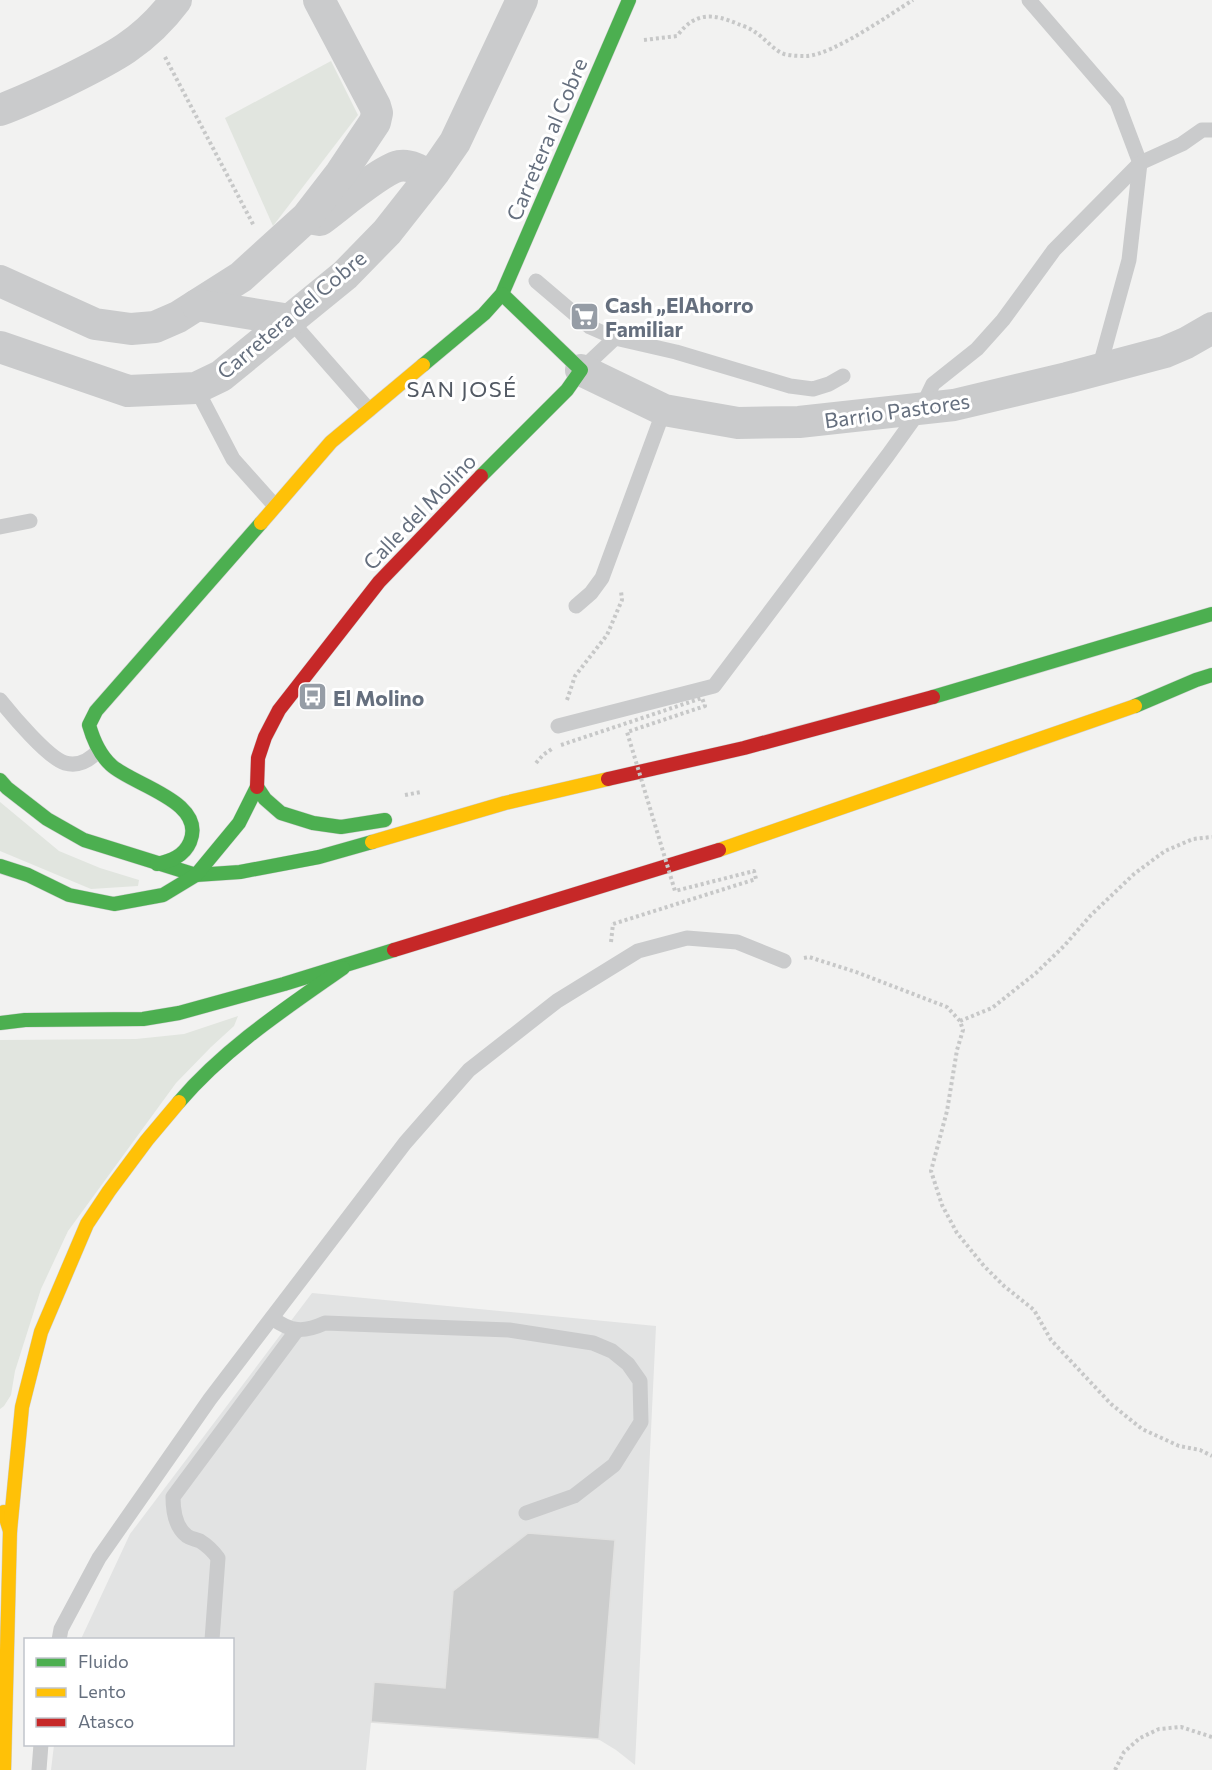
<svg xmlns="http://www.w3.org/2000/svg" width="1212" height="1770" viewBox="0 0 1212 1770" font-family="Commissioner,sans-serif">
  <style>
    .built { fill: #e2e3e3 }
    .green { fill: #e1e5df }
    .building { fill: #cccdcd; stroke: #e1e1e0; stroke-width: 1.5 }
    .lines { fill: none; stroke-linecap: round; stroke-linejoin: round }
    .fast-casing { stroke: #cfd0d0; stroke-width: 15 }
    .slow-casing { stroke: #cfd0d0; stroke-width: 15 }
    .jam-casing { stroke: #cfd0d0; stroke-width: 15 }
    .path { stroke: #c7c8c8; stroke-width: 4; stroke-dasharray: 3 3; stroke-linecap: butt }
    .lane { stroke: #cacbcc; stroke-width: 15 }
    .street { stroke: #cacbcc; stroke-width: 32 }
    .fast { stroke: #4caf50; stroke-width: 14 }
    .slow { stroke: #ffc107; stroke-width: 14 }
    .jam { stroke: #c62828; stroke-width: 14 }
    .path-bridge { stroke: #c7c8c8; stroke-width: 4; stroke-dasharray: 3 3; stroke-linecap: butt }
    .labels { text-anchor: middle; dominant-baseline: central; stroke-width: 6; stroke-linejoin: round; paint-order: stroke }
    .street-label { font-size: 21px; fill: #656f7e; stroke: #fff }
    .poi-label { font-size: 21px; font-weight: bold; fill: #656f7e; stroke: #fff; text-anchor: start }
    .neighbourhood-label { font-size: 22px; letter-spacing: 1.5px; fill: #525963; stroke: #fff }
  </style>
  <rect width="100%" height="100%" fill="#f2f2f1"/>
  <path class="built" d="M312 1293 656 1326 635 1765 616 1750 598 1739 371 1722 366 1770H51L54 1745 232 1744V1640L81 1639 130 1534Z"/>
  <g class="green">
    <path d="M331 61 358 115 273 226 225 118Z"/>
    <path d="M0 802 59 851 100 868 139 880 138 886 91 889 0 851Z"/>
    <path d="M238 1016 234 1026 211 1047 176 1083 68 1231 41 1289 15 1371 11 1395 4 1406 0 1409V1040L136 1039 184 1034Z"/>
  </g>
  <path class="building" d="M528 1533 615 1540 599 1739 371 1722 374 1682 445 1688 453 1591Z"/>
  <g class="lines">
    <defs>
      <g id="fast">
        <path d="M423 365 484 314 502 294 629 0"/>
        <path d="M481 476 567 390 581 370 502 294"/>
        <path d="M933 697 1212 614"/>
        <path d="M1135 706 1196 680 1212 675"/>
        <path d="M0 780 7 788 47 819 84 840 196 875 240 872 319 857 372 842"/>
        <path d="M157 864C171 861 184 856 190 842 207 801 132 785 111 765 100 755 93 739 89 725L96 711 261 523"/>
        <path d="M0 866 28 875 69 895 114 904 163 895 196 875 239 823 257 787 265 799 281 813 313 823 341 827 385 820"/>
        <path d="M0 1023 25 1020 143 1019 179 1013 284 984 394 950"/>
        <path d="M179 1102C225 1048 286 1008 343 968"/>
      </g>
      <g id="slow">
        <path d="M261 523 331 442 423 365"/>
        <path d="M372 842 505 803 608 779"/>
        <path d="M719 850 1135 706"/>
        <path d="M4 1512 10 1531 4 1770"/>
        <path d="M10 1531 22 1407 41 1332 87 1224 109 1191 147 1140 179 1102"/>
      </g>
      <g id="jam">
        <path d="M608 779 744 748 933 697"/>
        <path d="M257 787 258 758 265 737 279 710 379 582 481 476"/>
        <path d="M394 950 719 850"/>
      </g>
    </defs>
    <use href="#fast" class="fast-casing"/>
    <use href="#slow" class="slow-casing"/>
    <use href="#jam" class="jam-casing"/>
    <g class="path">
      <path d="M644 40 677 36C695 12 712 13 738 24 743 26 750 28 755 32 765 38 773 50 784 54 792 56 800 56 807 56 834 54 889 15 913 0"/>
      <path d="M165 57 254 226"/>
      <path d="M567 700 575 676 607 635 622 600 621 591"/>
      <path d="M536 763 543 755 553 748"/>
      <path d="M405 795 421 792"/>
      <path d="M611 942 613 924"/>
      <path d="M804 958 809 957 856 972 947 1007 960 1021 963 1030 957 1050 947 1111 931 1171 942 1205 957 1233 984 1266 1004 1286 1034 1310 1051 1340 1111 1404 1142 1429 1179 1446 1200 1450 1212 1456"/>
      <path d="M960 1021 992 1008 1036 973 1064 946 1091 915 1134 874 1165 851 1193 839 1212 837"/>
      <path d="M1115 1770 1124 1752 1140 1738 1159 1729 1181 1727 1212 1737"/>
    </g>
    <g class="lane">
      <path d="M1029 0 1117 102 1140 163 1129 260 1099 369"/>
      <path d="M536 281 590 327 615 338 676 352 790 386 813 389 829 384 843 376"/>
      <path d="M290 320 369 410"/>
      <path d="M581 370 615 338"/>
      <path d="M196 388 233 459 275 506"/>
      <path d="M0 527 30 521"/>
      <path d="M576 606 591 593 602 578 664 410"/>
      <path d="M0 700C12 715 48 758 65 763 79 767 90 760 99 750"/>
      <path d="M558 726 714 686 888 455 921 409 933 384 977 349 1003 320 1054 250 1140 163 1182 144 1202 130H1212"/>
      <path d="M272 1318C291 1332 303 1333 325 1323L509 1330 593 1343 612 1351 628 1364 640 1381 641 1422 614 1465 574 1496 526 1513"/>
      <path d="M59 1640 61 1629 99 1558 210 1399 405 1143 469 1070 557 1001 638 951 687 938 737 942 784 961"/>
      <path d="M212 1640 218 1558C213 1551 208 1546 200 1541 196 1539 191 1539 187 1536 175 1527 173 1511 173 1497L297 1330"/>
      <path d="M39 1770 41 1744"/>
    </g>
    <g class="street">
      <path d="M0 110C22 102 43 92 64 82 111 59 144 43 176 0"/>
      <path d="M314 219 320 220C338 207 381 170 399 166 410 164 422 171 430 177"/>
      <path d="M0 281 95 324 131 329 155 327 178 317 241 277 307 217 341 173 375 122 377 113 375 106 319 0"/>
      <path d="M197 305 290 320"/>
      <path d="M0 347 128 391 196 388 221 376 345 275 387 232 435 171 455 142 522 0"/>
      <path d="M581 370 664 410 738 423 799 422 954 405 1067 378 1165 352 1186 343 1212 328"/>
    </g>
    <use href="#fast" class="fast"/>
    <use href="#slow" class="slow"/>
    <use href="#jam" class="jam"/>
    <path class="path-bridge" d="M561 745 702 698 705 706 627 732 675 891 754 871 756 879 613 924"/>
  </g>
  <defs>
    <symbol id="supermarket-square" viewBox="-11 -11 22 22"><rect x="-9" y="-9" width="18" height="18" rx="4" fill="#969da6" stroke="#fff"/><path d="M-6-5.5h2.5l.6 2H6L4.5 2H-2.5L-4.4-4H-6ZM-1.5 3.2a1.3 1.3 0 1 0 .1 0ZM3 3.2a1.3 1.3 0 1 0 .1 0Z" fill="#fff"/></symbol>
    <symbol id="bus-square" viewBox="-11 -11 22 22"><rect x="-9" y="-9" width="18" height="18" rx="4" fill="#969da6" stroke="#fff"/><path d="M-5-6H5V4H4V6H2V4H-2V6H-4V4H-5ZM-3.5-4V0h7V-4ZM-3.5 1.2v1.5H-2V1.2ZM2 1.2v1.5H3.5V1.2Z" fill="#fff"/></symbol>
  </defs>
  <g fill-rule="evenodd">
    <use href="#supermarket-square" x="568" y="300" width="33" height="33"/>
    <use href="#bus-square" x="296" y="680" width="33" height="33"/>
  </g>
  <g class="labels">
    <g class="street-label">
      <text transform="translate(546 139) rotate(-67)">Carretera al Cobre</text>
      <text transform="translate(291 314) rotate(-40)">Carretera del Cobre</text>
      <text transform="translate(897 410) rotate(-8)">Barrio Pastores</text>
      <text transform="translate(419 511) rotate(-46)">Calle del Molino</text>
    </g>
    <g class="poi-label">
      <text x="605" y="304">Cash „ElAhorro<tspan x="605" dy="24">Familiar</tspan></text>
      <text x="333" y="697">El Molino</text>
    </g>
    <g class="neighbourhood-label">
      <text x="462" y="388">SAN JOSÉ</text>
    </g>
  </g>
  <rect x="24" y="1638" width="210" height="108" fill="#ffffff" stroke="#c1c5cb" stroke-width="1.5"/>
  <rect x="36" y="1658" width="30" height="9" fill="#4caf50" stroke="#c1c5cb" stroke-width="1.5"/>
  <text x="78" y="1668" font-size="18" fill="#656f7e">Fluido</text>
  <rect x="36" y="1688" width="30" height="9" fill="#ffc107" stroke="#c1c5cb" stroke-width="1.5"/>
  <text x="78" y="1698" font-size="18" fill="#656f7e">Lento</text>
  <rect x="36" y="1718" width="30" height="9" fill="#c62828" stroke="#c1c5cb" stroke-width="1.5"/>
  <text x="78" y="1728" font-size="18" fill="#656f7e">Atasco</text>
</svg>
